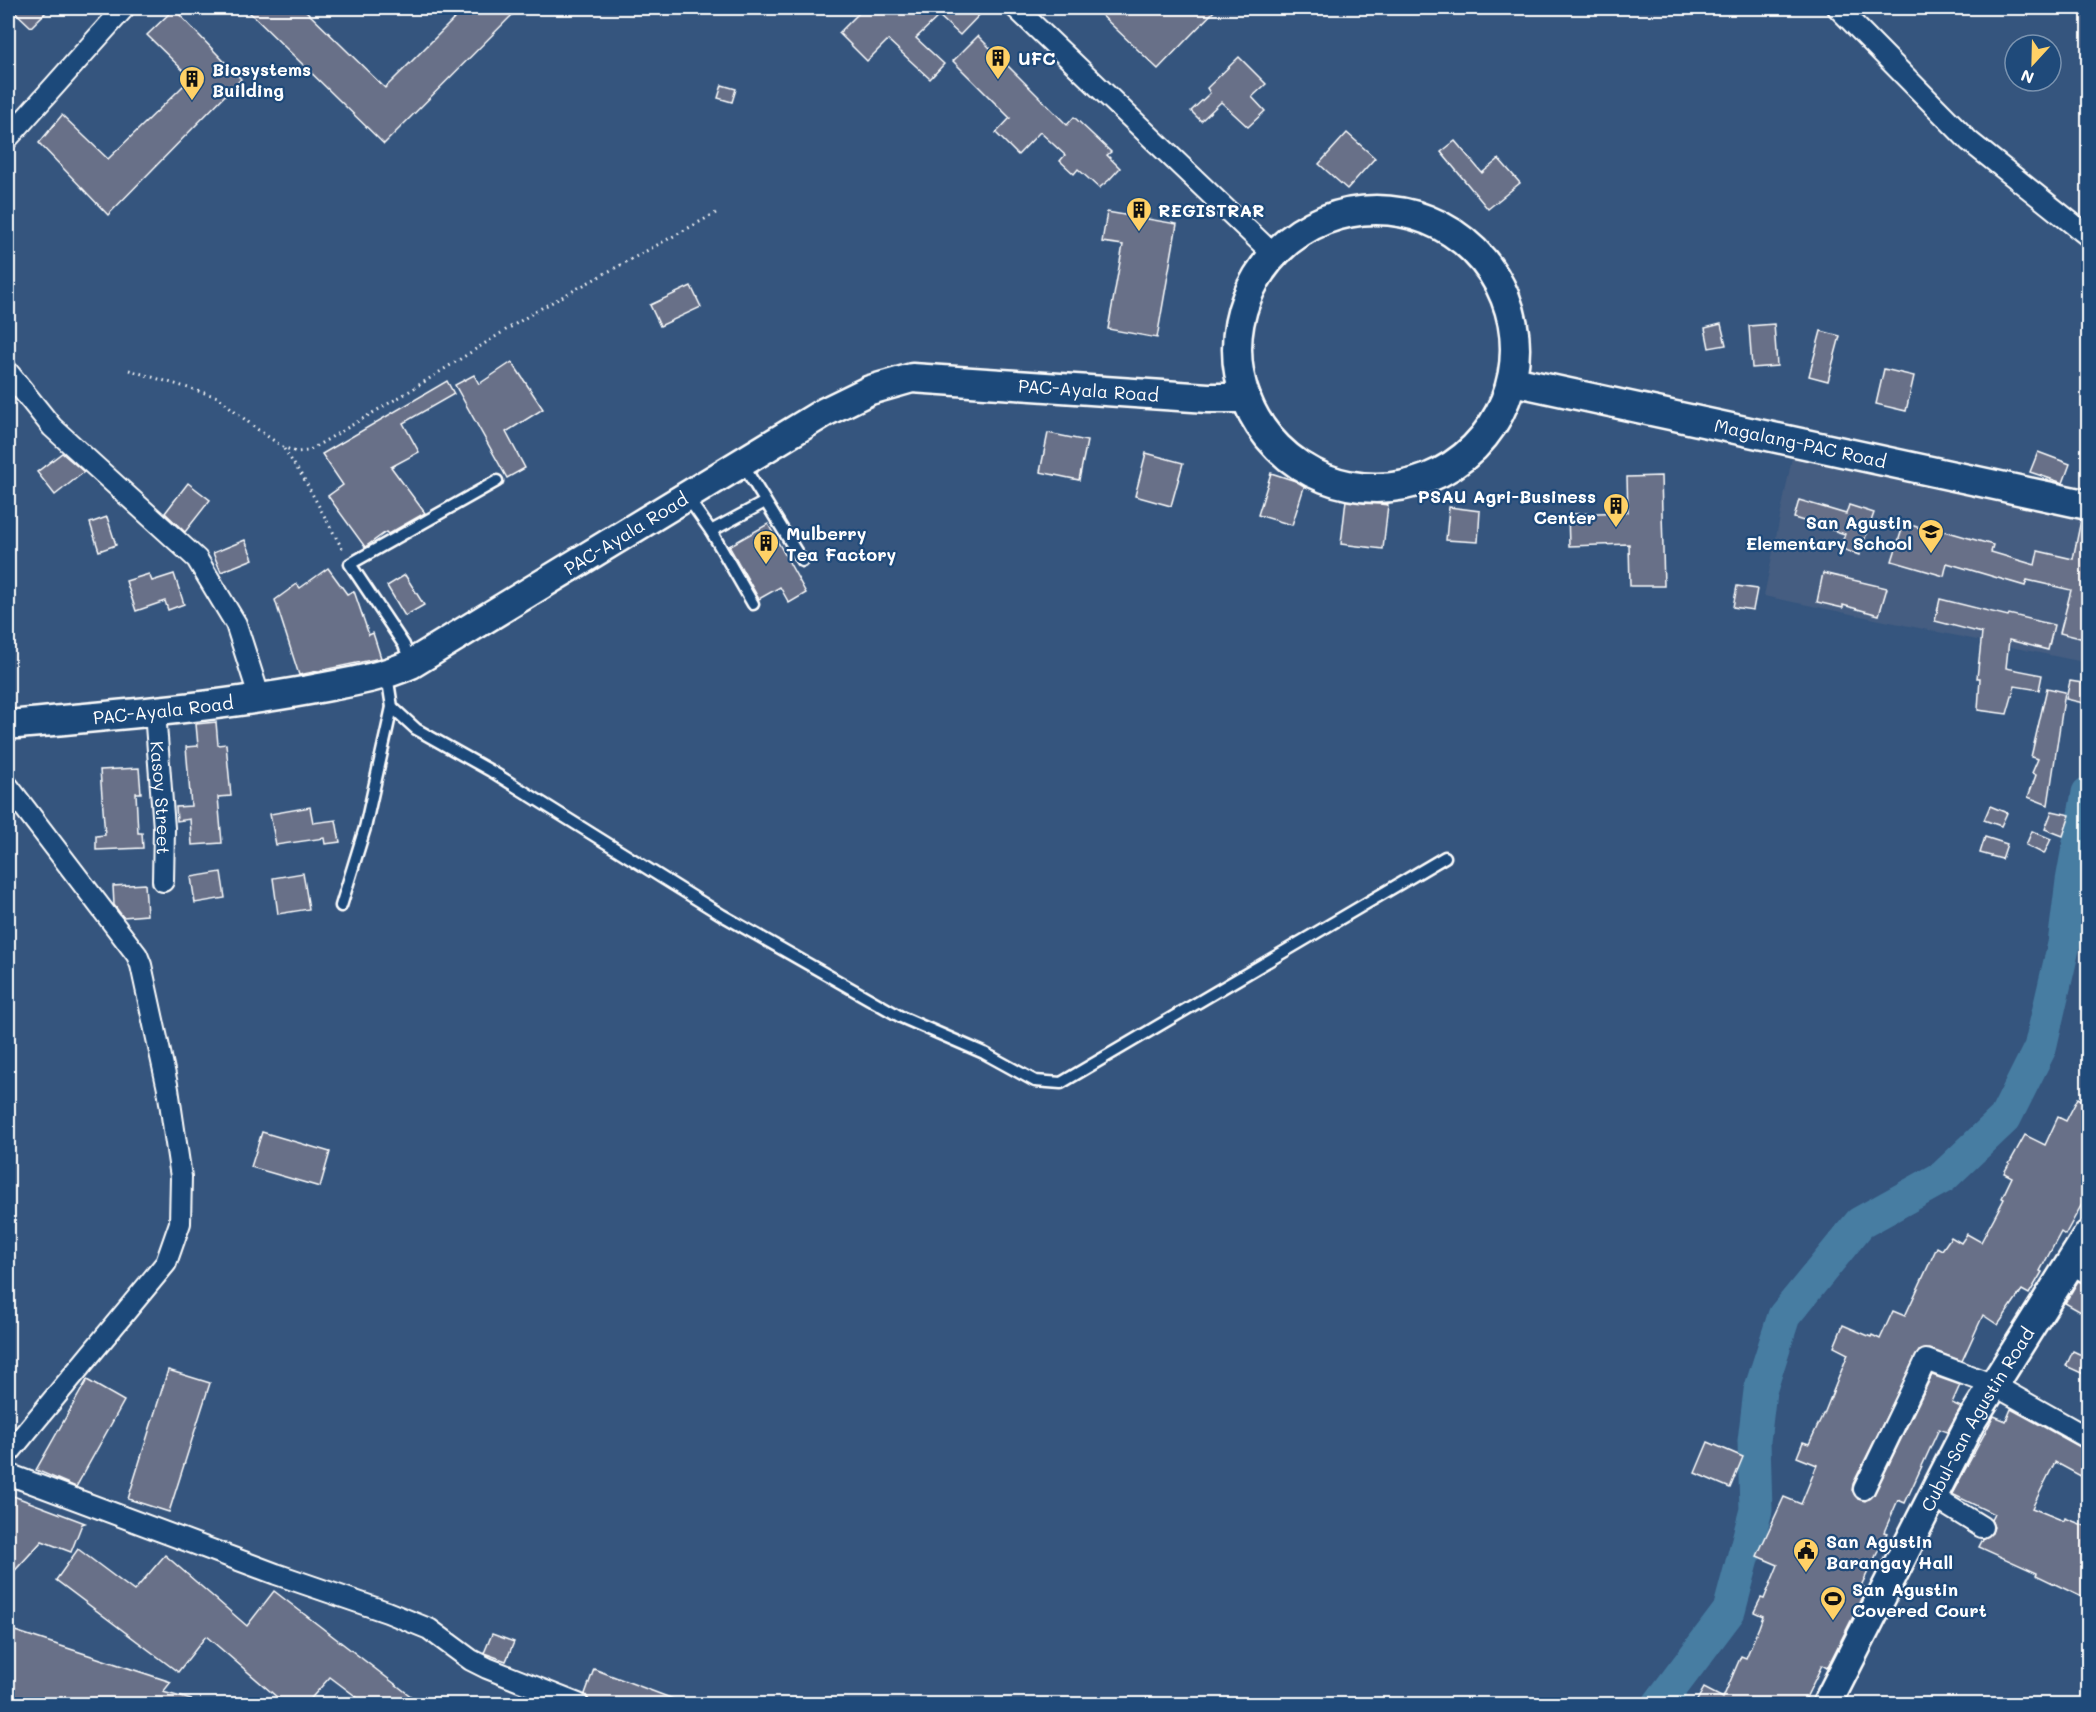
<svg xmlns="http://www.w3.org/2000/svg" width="2096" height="1712" viewBox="0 0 2096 1712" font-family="Mali,sans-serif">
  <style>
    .built { fill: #445d81 }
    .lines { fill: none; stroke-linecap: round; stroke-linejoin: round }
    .river { stroke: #467da2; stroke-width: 33 }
    .building { fill: #677088; stroke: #fff; stroke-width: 1.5 }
    .lane-casing { stroke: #fff; stroke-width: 15 }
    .street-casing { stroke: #fff; stroke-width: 24 }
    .secondary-casing { stroke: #fff; stroke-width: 33 }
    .path { stroke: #fff; stroke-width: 3; stroke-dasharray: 1.5 4.5; stroke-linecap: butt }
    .lane { stroke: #1f4a7a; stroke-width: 10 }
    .street { stroke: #1f4a7a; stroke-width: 20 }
    .secondary { stroke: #1f4a7a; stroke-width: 28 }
    .labels { text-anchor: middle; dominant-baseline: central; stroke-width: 4.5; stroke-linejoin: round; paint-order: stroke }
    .poi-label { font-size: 18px; font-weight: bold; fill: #fff; stroke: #1f4a7a; text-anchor: start }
    .street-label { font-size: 18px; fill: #fff; stroke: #1f4a7a }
  </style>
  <rect width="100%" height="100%" fill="#35557e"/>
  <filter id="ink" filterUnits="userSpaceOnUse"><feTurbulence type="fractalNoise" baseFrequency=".0167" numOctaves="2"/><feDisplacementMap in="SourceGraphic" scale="12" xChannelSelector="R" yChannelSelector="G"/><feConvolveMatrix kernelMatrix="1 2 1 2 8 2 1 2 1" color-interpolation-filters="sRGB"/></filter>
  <g filter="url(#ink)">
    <path class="built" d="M1793 453 2088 513V663L1764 596Z"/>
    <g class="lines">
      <path class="river" d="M1659 1704 1729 1611 1756 1510 1754 1441 1760 1391 1784 1316 1860 1223 1943 1177 2005 1118 2040 1048 2064 944 2072 881 2088 793"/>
    </g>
    <g class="building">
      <path d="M11 8H50L31 27Z"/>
      <path d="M245 8H303L385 88 465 8H519L384 144Z"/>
      <path d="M864 8H986L960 35 939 16 916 38 944 64 930 79 888 40 867 61 839 33Z"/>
      <path d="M1094 8H1217L1158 69Z"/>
      <path d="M174 9 241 79 108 215 39 143 62 115 108 159 179 90 191 78 147 35Z"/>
      <path d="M978 36 1067 125 1074 117 1111 152 1107 155 1120 168 1109 180 1099 188 1078 169 1074 174 1060 161 1065 155 1040 132 1018 155 996 133 1010 118 953 61Z"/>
      <path d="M1239 57 1266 84 1252 97 1265 111 1248 127 1221 102 1201 121 1191 111 1210 93 1207 88Z"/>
      <path d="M722 85 736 89 732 102 718 98Z"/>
      <path d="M1347 133 1375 158 1347 189 1319 164Z"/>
      <path d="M1455 141 1482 173 1499 159 1520 183 1488 209 1441 152Z"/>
      <path d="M1107 212 1177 224 1157 338 1108 329 1123 245 1102 242Z"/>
      <path d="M691 286 701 307 660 326 650 305Z"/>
      <path d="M1721 324 1726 345 1709 348 1705 328Z"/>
      <path d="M1774 324 1777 366 1752 368 1749 326Z"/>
      <path d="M1821 331 1840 336 1828 381 1809 376Z"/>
      <path d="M512 362 543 409 506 432 525 468 507 478 455 385 474 375 479 384Z"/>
      <path d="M1884 369 1914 376 1906 411 1876 404Z"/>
      <path d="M447 381 454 394 403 423 419 452 391 467 425 513 388 534 386 532 365 547 328 496 343 485 322 454Z"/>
      <path d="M1048 433 1087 441 1079 480 1040 472Z"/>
      <path d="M2038 452 2070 464 2063 483 2030 472Z"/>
      <path d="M62 453 84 472 55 495 37 472Z"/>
      <path d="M1146 453 1183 463 1171 506 1135 496Z"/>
      <path d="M1271 473 1305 484 1292 525 1258 515Z"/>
      <path d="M1661 476 1664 586H1630L1629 544 1569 546 1568 514 1628 512 1627 477Z"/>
      <path d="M188 483 210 500 185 532 165 513Z"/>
      <path d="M1346 500 1388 505 1383 549 1341 544Z"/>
      <path d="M1799 500 1846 514 1849 505 1874 513 1859 555 1840 548 1845 534 1794 518Z"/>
      <path d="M1449 507 1480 511 1478 542 1446 540Z"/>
      <path d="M107 517 116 545 99 551 90 523Z"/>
      <path d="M2081 520 2088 521V640L2060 633 2071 590 2027 580 2025 586 1947 563 1944 576 1892 561 1904 523 1930 531 1931 527 1993 545 1991 552 2035 565 2038 551 2073 559Z"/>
      <path d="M768 524 806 593 789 603 780 587 759 599 729 546Z"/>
      <path d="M245 540 253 559 221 572 213 553Z"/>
      <path d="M328 568 347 594 354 591 369 635 373 633 381 658 299 675 275 600 297 584 300 588Z"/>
      <path d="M1823 573 1887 588 1879 615 1843 605V608L1817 602Z"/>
      <path d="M149 574 152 581 174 574 184 604 168 610 165 601 136 611 126 581Z"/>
      <path d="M405 575 424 605 405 616 387 586Z"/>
      <path d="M1737 586 1757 589 1753 610 1733 607Z"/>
      <path d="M1940 599 2008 616 2009 614 2054 625 2048 650 2009 640 2006 668 2042 675 2039 690 2015 686 2007 714 1978 710 1980 678H1977L1982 633 1935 621Z"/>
      <path d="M2070 681 2088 684V704L2066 699Z"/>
      <path d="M2047 688 2065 692 2048 805 2028 797 2036 775 2032 773 2038 759 2031 757Z"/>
      <path d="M216 722 218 745 226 744 231 796 218 797 222 843 192 845 190 819 177 821 176 807 191 806 186 747 198 746 196 724Z"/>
      <path d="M139 768 141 793H136L138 833H142L143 848 96 850V836L105 835 100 770Z"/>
      <path d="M1990 806 2007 813 2001 826 1984 820Z"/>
      <path d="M310 807 313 823 336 820 340 842 325 844 324 838 276 845 270 814Z"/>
      <path d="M2052 811 2070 815 2063 836 2045 829Z"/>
      <path d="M2032 831 2051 839 2044 854 2026 845Z"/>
      <path d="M1985 837 2007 844 2002 859 1980 853Z"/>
      <path d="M221 872 225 898 195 903 191 877Z"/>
      <path d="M303 873 309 909 278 914 273 878Z"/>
      <path d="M145 884 147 915 123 917 114 905 113 886Z"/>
      <path d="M2078 1098 2088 1104V1193L2065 1235 2061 1232 2040 1271 2042 1272 2029 1294 2022 1290 1998 1325 1983 1315 1962 1361 1930 1349 1919 1351 1853 1484 1852 1490 1858 1499 1865 1501 1874 1495 1932 1375 1960 1385 1952 1403 1961 1407 1947 1432 1939 1429 1905 1503 1898 1500 1884 1532 1887 1533 1861 1586 1867 1589 1827 1668 1822 1665 1803 1704H1695L1704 1688 1723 1698 1741 1656 1746 1658 1759 1627 1763 1616 1754 1612 1761 1598 1764 1599 1778 1565 1757 1556 1784 1497 1801 1504 1817 1465 1797 1457 1803 1442 1809 1444 1823 1414H1824L1848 1354 1834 1347 1843 1325 1871 1337 1872 1335 1880 1339 1893 1311 1905 1316 1937 1247 1942 1250 1951 1237 1961 1243 1967 1234 1981 1242 2004 1199 2002 1198 2012 1177 2004 1173 2025 1135 2045 1145 2058 1117 2066 1121Z"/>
      <path d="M262 1132 330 1152 320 1187 251 1167Z"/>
      <path d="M2078 1281 2088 1285V1316L2065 1303Z"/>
      <path d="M2073 1351 2088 1358V1376L2066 1366Z"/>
      <path d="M168 1370 210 1383 169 1512 128 1499Z"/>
      <path d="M87 1380 124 1401 76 1487 36 1470Z"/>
      <path d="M2011 1409 2082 1448 2088 1450V1480L2055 1462 2032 1508 2064 1521 2065 1518 2088 1527V1600L2036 1575 2037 1573 1979 1547 1983 1539 1992 1533 1994 1527 1991 1520 1994 1514 1952 1494 1994 1416 2006 1421Z"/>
      <path d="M1708 1442 1743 1457 1730 1488 1695 1473Z"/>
      <path d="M8 1494 85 1523 82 1524 71 1552 42 1541 8 1578Z"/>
      <path d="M78 1549 134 1591 165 1555 247 1626 274 1591 421 1704H366L330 1677 306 1704H285L206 1636 178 1672 56 1580Z"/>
      <path d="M15 1631 171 1682 163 1692 192 1700 191 1704H8V1655Z"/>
      <path d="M492 1634 514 1642 506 1661 484 1653Z"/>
      <path d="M594 1669 684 1703V1704H597L590 1702 585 1694Z"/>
    </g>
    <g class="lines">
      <defs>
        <g id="lane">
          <path d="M743 465 802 561"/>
          <path d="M687 497 711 531 753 604"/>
          <path d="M711 531 765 502"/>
          <path d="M411 664 404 645 350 564 497 481"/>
          <path d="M387 675 392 707 416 729 491 771 722 915 901 1017 984 1053 1035 1081 1061 1083 1445 857"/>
          <path d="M341 906 365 828 392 707"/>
        </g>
        <g id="street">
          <path d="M1016 8 1273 254"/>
          <path d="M1838 8 1969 141 2088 236"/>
          <path d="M8 138 124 8"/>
          <path d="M8 372 52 427 197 559 236 624 260 699"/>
          <path id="s1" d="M155 712 164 828 163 881"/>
          <path d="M8 786 137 955 141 965 168 1089 181 1177 180 1223 166 1263 8 1454"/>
          <path d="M2070 1263 2088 1273"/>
          <path d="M8 1474 276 1574 387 1612 429 1629 471 1660 487 1668 578 1704"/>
          <path d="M1864 1489 1926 1360 1994 1385 2088 1438"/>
          <path d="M1932 1496 1982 1527"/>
        </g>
        <g id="secondary">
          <circle cx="1376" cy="349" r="139"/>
          <path id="s2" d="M1513 381 2088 505"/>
          <path id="s3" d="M8 725C108 716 209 708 309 690 344 683 378 679 411 664L825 412 870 390 912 378 1208 398H1246"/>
          <path id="s4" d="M1827 1704 1970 1423 2088 1235"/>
        </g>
      </defs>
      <use href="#lane" class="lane-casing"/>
      <use href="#street" class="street-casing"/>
      <use href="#secondary" class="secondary-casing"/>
      <g class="path">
        <path d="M129 370 218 397 254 427 283 447 296 452 308 451 408 392 536 311 716 213"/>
        <path d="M284 449 304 479 344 552"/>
      </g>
      <use href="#lane" class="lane"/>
      <use href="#street" class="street"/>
      <use href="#secondary" class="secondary"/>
    </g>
  </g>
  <defs>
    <symbol id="building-pin" viewBox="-11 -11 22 30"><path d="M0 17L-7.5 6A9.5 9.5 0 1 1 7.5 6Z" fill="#ffd166" stroke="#1f4a7a"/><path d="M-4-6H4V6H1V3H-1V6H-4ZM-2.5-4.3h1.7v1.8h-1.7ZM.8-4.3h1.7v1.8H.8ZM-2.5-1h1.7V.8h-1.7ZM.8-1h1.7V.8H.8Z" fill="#111"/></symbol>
    <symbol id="school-pin" viewBox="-11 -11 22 30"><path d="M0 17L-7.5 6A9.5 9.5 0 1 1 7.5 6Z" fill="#ffd166" stroke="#1f4a7a"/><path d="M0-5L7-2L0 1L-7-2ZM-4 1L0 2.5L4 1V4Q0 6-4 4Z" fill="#111"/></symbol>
    <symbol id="civic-pin" viewBox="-11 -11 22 30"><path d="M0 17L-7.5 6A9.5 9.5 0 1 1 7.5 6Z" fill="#ffd166" stroke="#1f4a7a"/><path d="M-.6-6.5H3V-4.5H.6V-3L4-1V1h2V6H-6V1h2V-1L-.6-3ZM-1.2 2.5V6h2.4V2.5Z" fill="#111"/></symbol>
    <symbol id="stadium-pin" viewBox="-11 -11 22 30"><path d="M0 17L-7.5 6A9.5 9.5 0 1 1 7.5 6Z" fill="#ffd166" stroke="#1f4a7a"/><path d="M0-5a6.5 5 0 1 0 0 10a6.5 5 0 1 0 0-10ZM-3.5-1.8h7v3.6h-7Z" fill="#111"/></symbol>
  </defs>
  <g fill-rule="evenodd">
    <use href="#building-pin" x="983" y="43" width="30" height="40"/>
    <use href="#building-pin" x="177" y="64" width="30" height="40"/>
    <use href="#building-pin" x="1124" y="195" width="30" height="40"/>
    <use href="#building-pin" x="1601" y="491" width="30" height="40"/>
    <use href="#school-pin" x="1916" y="517" width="30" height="40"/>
    <use href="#building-pin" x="751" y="528" width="30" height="40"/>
    <use href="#civic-pin" x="1791" y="1536" width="30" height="40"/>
    <use href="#stadium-pin" x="1818" y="1584" width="30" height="40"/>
  </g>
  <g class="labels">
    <g class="poi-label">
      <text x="1018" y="58">UFC</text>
      <text x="212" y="69">Biosystems<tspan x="212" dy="21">Building</tspan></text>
      <text x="1158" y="210">REGISTRAR</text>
      <text x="1596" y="496" text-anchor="end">PSAU Agri-Business<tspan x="1596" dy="21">Center</tspan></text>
      <text x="1912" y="522" text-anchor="end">San Agustin<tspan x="1912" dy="21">Elementary School</tspan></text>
      <text x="786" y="533">Mulberry<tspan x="786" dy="21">Tea Factory</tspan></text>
      <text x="1826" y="1541">San Agustin<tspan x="1826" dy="21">Barangay Hall</tspan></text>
      <text x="1852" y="1589">San Agustin<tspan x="1852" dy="21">Covered Court</tspan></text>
    </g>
    <g class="street-label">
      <text stroke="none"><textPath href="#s3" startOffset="1164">PAC-Ayala Road</textPath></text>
      <text stroke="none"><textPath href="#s2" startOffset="294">Magalang-PAC Road</textPath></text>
      <text stroke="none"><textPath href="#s3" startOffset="660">PAC-Ayala Road</textPath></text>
      <text stroke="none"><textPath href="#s3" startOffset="156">PAC-Ayala Road</textPath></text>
      <text stroke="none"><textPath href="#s1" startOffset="86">Kasoy Street</textPath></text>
      <text stroke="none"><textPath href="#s4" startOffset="322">Cubul-San Agustin Road</textPath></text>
    </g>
  </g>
  <rect width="2096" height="1712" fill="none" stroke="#1f4a7a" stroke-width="30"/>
  <rect x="15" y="15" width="2066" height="1682" fill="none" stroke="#fff" stroke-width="2" filter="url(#ink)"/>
  <g transform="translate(2033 63) rotate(202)"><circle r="28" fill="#1f4a7a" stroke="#7992af" stroke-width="1.5"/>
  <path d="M0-4.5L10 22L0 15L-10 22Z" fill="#ffd166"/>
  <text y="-9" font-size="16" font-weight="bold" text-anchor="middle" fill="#ffffff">N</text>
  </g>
</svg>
